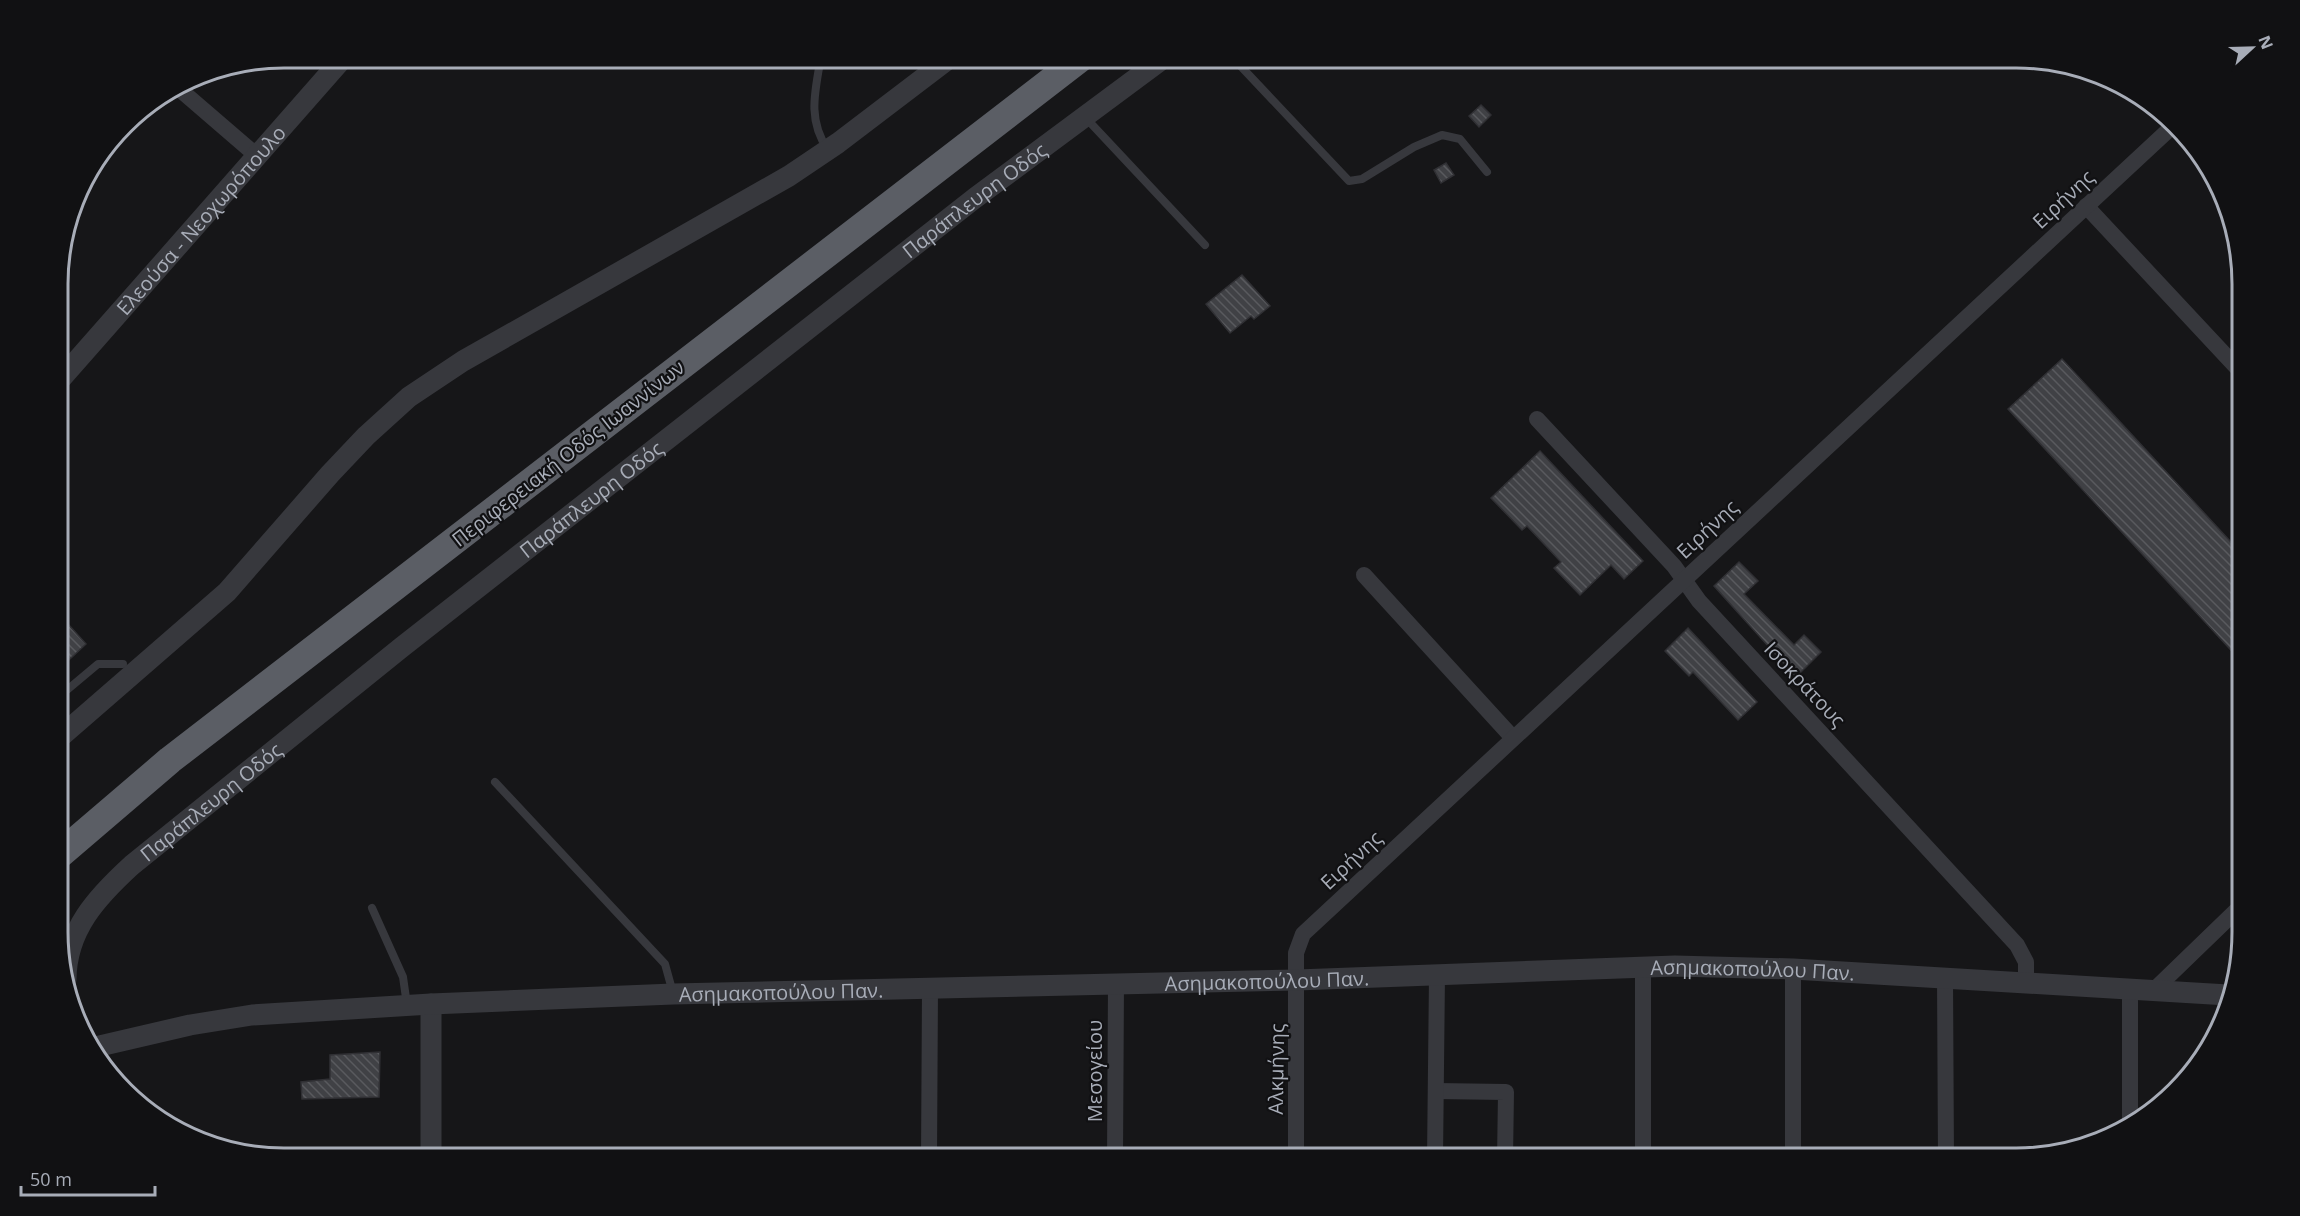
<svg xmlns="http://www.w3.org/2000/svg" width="2300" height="1216" viewBox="0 0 2300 1216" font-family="'Open Sans',sans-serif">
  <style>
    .building { fill: url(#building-back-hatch); stroke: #303034; stroke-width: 1.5 }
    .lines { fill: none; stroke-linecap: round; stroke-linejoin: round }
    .service { stroke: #37383d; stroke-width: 8 }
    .minor { stroke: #37383d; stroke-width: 16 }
    .tertiary { stroke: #37383d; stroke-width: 21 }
    .trunk { stroke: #5b5e65; stroke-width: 28 }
    .labels { text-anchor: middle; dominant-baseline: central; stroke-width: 4.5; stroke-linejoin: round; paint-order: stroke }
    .street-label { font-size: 20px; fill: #a8adb8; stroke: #111113 }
    .rim { fill: none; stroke: #a8adb8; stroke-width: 3 }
  </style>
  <defs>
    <pattern id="building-back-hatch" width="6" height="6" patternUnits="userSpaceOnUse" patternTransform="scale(1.5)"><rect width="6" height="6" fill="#404145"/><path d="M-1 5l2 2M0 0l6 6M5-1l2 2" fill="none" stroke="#595a5e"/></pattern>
  </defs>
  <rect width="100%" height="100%" fill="#161618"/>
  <g class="building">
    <path d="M1481 105 1491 115 1479 127 1469 116Z"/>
    <path d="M1446 163 1454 175 1441 183 1434 170Z"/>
    <path d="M1242 275 1270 306 1254 319 1251 316 1230 333 1206 304Z"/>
    <path d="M2062 359 2242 554V662L2008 409Z"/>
    <path d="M1540 451 1643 561 1624 579 1611 565 1580 595 1554 568 1561 562 1527 526 1522 530 1491 498Z"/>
    <path d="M1739 562 1758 581 1744 594 1794 645 1804 635 1821 652 1796 677 1714 586Z"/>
    <path d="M58 613 86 644 58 670Z"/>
    <path d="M1688 628 1757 702 1738 720 1693 672 1689 676 1665 651Z"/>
    <path d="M380 1052 379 1097 302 1099 301 1082 330 1079V1055Z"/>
  </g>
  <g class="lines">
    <g class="service">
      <path d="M821 57C815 91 807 120 828 150"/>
      <path d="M1232 57 1349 181 1362 179 1414 147 1442 135 1460 139 1487 172"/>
      <path d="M1084 116 1205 245"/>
      <path d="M58 714 61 695 98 664H123"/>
      <path d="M495 782 665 964 673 993"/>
      <path d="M372 908 403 977 407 1005"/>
    </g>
    <g class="minor">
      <path d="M177 87 257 156"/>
      <path d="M2086 206 2241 372"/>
      <path d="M1537 419 1674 566 1699 601 2017 945 2026 962V983"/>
      <path d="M1364 575 1513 738"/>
      <path d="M1793 969V1159"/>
      <path d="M1945 978 1946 1159"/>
      <path d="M2153 991 2243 904"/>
      <path d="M1436 1091 1506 1092 1505 1159"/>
      <path d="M2130 1127V989"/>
      <path d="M929 1159 930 988"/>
      <path d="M1115 1159 1116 983"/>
      <path d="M1296 1159V953L1303 934 2175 124"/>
      <path d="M1435 1159 1437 975"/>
      <path d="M1643 1159V968"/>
    </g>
    <g class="tertiary">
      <path id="s1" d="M58 382 344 57"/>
      <path d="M59 738 227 592 330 474 366 436 409 397 463 361 789 176 838 143 951 57"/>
      <path id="s2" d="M66 980C66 930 97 897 132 865L402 647 975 198 1165 57"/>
      <path d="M431 1004V1159"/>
      <path id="s3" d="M91 1048 190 1025 252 1015 431 1004 673 994 1297 980 1675 966 1793 969 2228 995"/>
    </g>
    <path class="trunk" d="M59 855 170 760 1082 57"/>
  </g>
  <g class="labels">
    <g class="street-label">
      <text transform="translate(2063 199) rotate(-43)">Ειρήνης</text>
      <text stroke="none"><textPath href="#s2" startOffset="1210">Παράπλευρη Οδός</textPath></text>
      <text stroke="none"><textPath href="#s1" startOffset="216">Ελεούσα - Νεοχωρόπουλο</textPath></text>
      <text transform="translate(568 453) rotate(-38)">Περιφερειακή Οδός Ιωαννίνων</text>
      <text stroke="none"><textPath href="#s2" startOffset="724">Παράπλευρη Οδός</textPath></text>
      <text transform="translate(1707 529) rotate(-43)">Ειρήνης</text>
      <text transform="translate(1805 684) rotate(47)">Ισοκράτους</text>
      <text stroke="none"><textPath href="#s2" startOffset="238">Παράπλευρη Οδός</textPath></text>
      <text transform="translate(1351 860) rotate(-43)">Ειρήνης</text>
      <text stroke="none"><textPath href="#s3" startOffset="1666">Ασημακοπούλου Παν.</textPath></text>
      <text stroke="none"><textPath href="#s3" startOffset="1180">Ασημακοπούλου Παν.</textPath></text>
      <text stroke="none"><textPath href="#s3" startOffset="694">Ασημακοπούλου Παν.</textPath></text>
      <text transform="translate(1276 1069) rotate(-89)">Αλκμήνης</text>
      <text transform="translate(1094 1071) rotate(-90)">Μεσογείου</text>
    </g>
  </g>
  <path d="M0 0H2300V1216H0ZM284 68H2016A216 216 0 0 1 2232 284V932A216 216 0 0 1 2016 1148H284A216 216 0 0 1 68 932V284A216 216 0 0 1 284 68Z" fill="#111113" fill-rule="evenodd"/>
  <path class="rim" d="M284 68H2016A216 216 0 0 1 2232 284V932A216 216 0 0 1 2016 1148H284A216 216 0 0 1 68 932V284A216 216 0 0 1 284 68Z"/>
  <g transform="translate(2252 48) rotate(68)" stroke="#111113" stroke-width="4.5" paint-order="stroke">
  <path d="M0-4.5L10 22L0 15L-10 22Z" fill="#a8adb8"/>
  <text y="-9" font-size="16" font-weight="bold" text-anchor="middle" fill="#a8adb8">N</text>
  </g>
  <path d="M21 1186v9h134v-9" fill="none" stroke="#a8adb8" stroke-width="3"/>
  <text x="30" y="1186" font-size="18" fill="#a8adb8" stroke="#111113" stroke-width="4.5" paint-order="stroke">50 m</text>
</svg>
